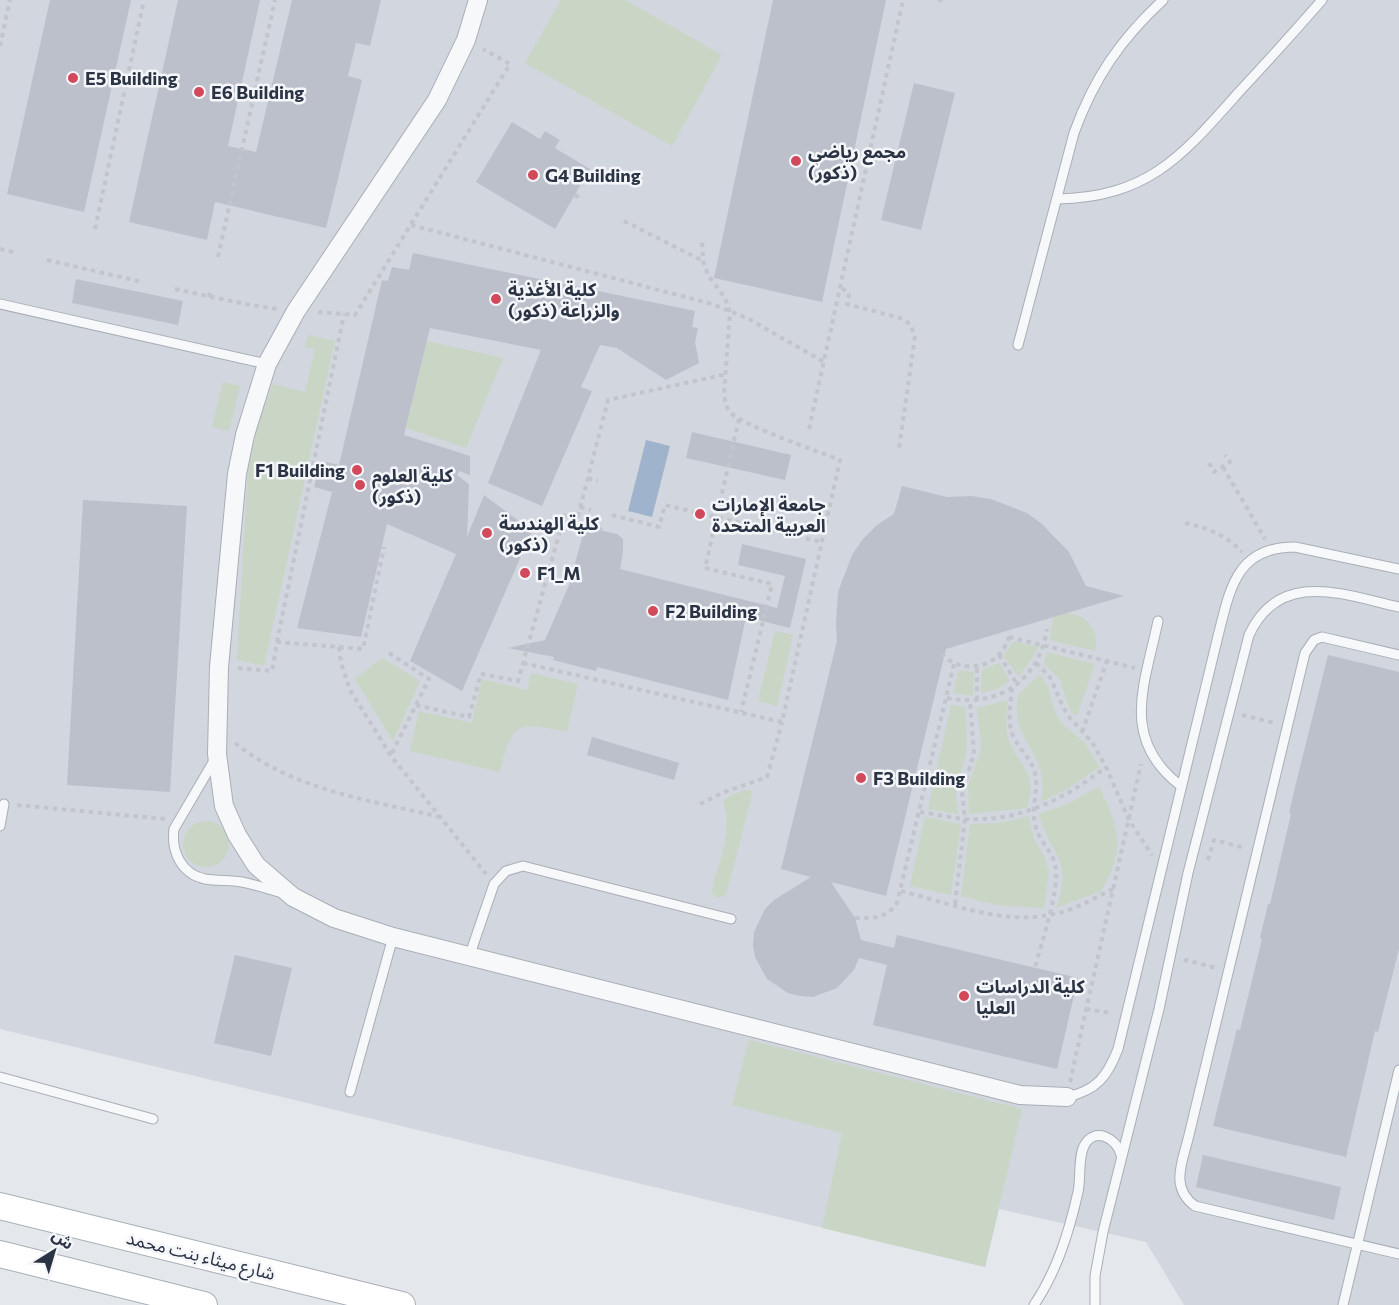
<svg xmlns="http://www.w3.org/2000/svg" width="1399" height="1305" viewBox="0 0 1399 1305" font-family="Commissioner,'Noto Sans Arabic',sans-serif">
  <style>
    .built { fill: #d2d6de }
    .green { fill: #c9d6c5 }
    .water { fill: #9fb4cc }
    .building { fill: #bbc0ca }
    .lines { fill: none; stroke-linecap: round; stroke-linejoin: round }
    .service-casing { stroke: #a9aeb7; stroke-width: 11 }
    .minor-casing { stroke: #a9aeb7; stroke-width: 20 }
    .secondary-casing { stroke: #a9aeb7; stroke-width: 28 }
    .path { stroke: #c2c5cb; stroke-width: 4; stroke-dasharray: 4.5 4.5; stroke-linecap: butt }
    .service { stroke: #f7f8fa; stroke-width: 9 }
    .minor { stroke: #f7f8fa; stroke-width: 18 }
    .secondary { stroke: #fff; stroke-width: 26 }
    .poi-dot { fill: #d1495b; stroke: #f4f6f9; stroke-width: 2 }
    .labels { text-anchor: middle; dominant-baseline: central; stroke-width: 5; stroke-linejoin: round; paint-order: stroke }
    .poi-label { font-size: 18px; font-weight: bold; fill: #2b3445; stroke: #f4f6f9; text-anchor: start }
    .street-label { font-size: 18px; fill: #2b3445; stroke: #f4f6f9 }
  </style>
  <rect width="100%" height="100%" fill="#e4e7ec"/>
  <path class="built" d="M0 0H1399V1305H1184L1146 1242 999 1209 985 1267 0 1029Z"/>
  <g class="green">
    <path d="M561 0H625L722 55 672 146 525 63Z"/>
    <path d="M308 335 335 341 264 666 237 660 248 470 257 426 273 384 305 392 315 349 305 347Z"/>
    <path d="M427 341 503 358 466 448 406 428Z"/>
    <path d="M223 382 240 386 229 431 212 427Z"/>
    <path d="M1066 613C1087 615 1100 630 1095 651L1050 640 1053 617Z"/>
    <path d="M775 631 793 635 777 706 758 701Z"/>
    <path d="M1014 641 1038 647 1033 657 1019 676 1003 656Z"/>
    <path d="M1047 652 1095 664 1077 715 1071 713 1060 680 1044 663Z"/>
    <path d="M382 658 420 681 393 741 355 679Z"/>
    <path d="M999 663 1010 681 997 689 981 693 982 670Z"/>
    <path d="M959 670 974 672 973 696 953 693Z"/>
    <path d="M531 673 578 684 567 732C519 721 511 721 500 772L410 751 419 711 472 723 482 679 527 690Z"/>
    <path d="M1040 674 1048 687 1054 709 1060 722 1085 743 1099 767 1071 787 1041 802C1052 752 1009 743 1018 695Z"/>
    <path d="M1008 700C1007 712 1005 726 1008 738 1018 768 1039 770 1027 808L969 814 968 786 980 753 981 743 977 708Z"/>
    <path d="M951 705 965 707C966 723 968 739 966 754 961 779 951 786 959 814L928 809Z"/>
    <path d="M1099 786C1118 827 1127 849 1101 891L1056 908C1075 859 1049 854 1039 814L1070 803Z"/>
    <path d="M745 790 753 791 726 895 718 898 712 893V889C719 861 734 830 723 802L729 796Z"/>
    <path d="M1029 816 1034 839 1044 856 1049 872 1044 908 996 905 961 896 970 824 1000 823Z"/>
    <path d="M925 817 961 824 951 895 910 886Z"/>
    <circle cx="206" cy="844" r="23"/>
    <path d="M749 1040 1022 1109 985 1267 822 1228 842 1133 732 1105Z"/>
  </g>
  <path class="water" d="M646 440 670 446 652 517 628 511Z"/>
  <g class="building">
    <path d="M50 0H131L84 212 7 194Z"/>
    <path d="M178 0H260L228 146 256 152 292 0H381L370 46 356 43 348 76 362 80 326 228 215 202 207 240 129 222Z"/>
    <path d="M773 0H886L822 302 714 278Z"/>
    <path d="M914 83 955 93 921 230 881 220Z"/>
    <path d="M512 122 540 139 545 131 560 140 555 148 590 169 555 229 476 182Z"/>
    <path d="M413 253 695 311 692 327 698 328 695 342 699 363 666 380 617 348 600 345 581 387 592 391 542 506 488 483 541 350 430 328 404 435 470 456V475L459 471 457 475 469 484 467 537 484 495 532 531 462 691 410 661 456 554 387 524 361 637 297 628 332 492 314 487 321 461 339 465 382 280 388 281 392 267 409 270Z"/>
    <path d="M76 279 183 301 178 325 72 303Z"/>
    <path d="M692 432 791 455 785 480 686 458Z"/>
    <path d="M902 486 947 497 971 496 991 499 1027 513 1042 524 1069 552 1086 586 1124 596 946 649 886 896 831 882 855 918 861 940 894 948 897 935 1078 978 1057 1069 873 1025 887 965 859 958 854 970 837 988 813 997 800 996 788 993 767 979 755 957 753 945 754 932 765 909 774 900 811 877 781 869 837 641 836 624 838 592 852 555 863 539 877 525 894 514Z"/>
    <path d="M83 500 187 506 170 792 67 785Z"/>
    <path d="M585 527 617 534 623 539V552L620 569 777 608 785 576 738 565 742 544 806 559 790 628 746 617 728 700 597 667 596 671 553 660 554 657 508 648 545 640 569 585Z"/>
    <path d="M1328 655 1399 672V949L1378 1032 1375 1031 1346 1157 1213 1126 1237 1029 1240 1030 1262 939 1260 938 1268 904H1270L1291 814 1289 813 1297 779Z"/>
    <path d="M592 737 679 763 674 780 587 755Z"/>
    <path d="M235 955 292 968 271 1056 214 1043Z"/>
    <path d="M1203 1155 1341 1187 1334 1220 1196 1187Z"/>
  </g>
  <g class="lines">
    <defs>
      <g id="service">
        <path d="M1057 199C1149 197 1182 156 1239 92 1267 62 1295 31 1322 0"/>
        <path d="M0 304 267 364"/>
        <path d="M1018 345 1074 133C1094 78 1120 40 1163 0"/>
        <path d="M1158 621C1145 684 1119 739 1181 786"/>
        <path d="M1399 655 1322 637 1314 640 1305 653 1189 1135C1183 1161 1169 1187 1195 1206L1399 1254"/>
        <path d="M215 759 174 829C171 851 181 874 205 879 217 881 230 880 242 882 256 885 269 889 282 893"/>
        <path d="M0 826 4 804"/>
        <path d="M469 957 494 884 506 871 523 866 731 919"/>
        <path d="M0 1077 153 1119"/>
        <path d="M350 1092 393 937"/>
        <path d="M1067 1097C1097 1090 1107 1077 1118 1049L1218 636C1230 589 1236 547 1295 547L1399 569"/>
        <path d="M1034 1305C1057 1271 1069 1232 1078 1192 1081 1179 1078 1157 1084 1146 1094 1126 1117 1138 1121 1155"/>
        <path d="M1095 1305V1276L1103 1232 1159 1009 1188 873 1249 635C1280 568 1344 595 1399 607"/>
        <path d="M1343 1305 1399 1070"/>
      </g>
      <path id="minor" d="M478 0 466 40 437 100 296 311 267 364 245 435 237 474 219 667 217 754 224 806 237 835 256 865 293 897 334 918 393 937 1020 1095 1067 1097"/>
      <g id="secondary">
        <path d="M0 1206 402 1305"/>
        <path d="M0 1254 204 1305"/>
      </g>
    </defs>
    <use href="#service" class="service-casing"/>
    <use href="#minor" class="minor-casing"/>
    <use href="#secondary" class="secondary-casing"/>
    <g class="path">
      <path d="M938 0H945"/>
      <path d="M0 46 10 0"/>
      <path d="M575 195 579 198"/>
      <path d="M624 221 703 261"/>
      <path d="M411 225 712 304 747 318 824 362"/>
      <path d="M95 229 144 0"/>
      <path d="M0 249 17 253"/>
      <path d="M218 257 275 0"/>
      <path d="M47 260 142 282"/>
      <path d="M842 288 849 294 847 304 900 318 910 324 915 336 899 449"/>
      <path d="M175 289 245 304 277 309"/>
      <path d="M209 297 211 289"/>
      <path d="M318 312 355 315 510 64 483 49"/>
      <path d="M739 419 705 568 772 584 741 712"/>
      <path d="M809 429 903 0"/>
      <path d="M1209 463 1214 472 1230 462 1225 455"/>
      <path d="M1223 467 1265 539"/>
      <path d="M588 478 598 481"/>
      <path d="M580 507 591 510"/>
      <path d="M612 515 659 527 665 505 822 542"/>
      <path d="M1185 523C1207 528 1226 535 1242 552"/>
      <path d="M598 530 601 528 604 524"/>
      <path d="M598 530 599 523"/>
      <path d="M1009 637 1135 668"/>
      <path d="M277 642 344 314"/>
      <path d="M339 647 341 663 350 690 391 756 486 874"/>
      <path d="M389 653 429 679 391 755"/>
      <path d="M941 654C966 677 1003 667 1010 633"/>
      <path d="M999 655 1017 684"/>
      <path d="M523 663 782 722 840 460C820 452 741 425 730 412 726 407 725 401 724 395L730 312 725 298 708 275 703 261 702 240"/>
      <path d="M1036 663 1050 677 1063 707 1070 718 1092 742 1106 767 1129 820 1152 855"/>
      <path d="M238 668 272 671 277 642 363 649 384 547"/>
      <path d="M1012 688C1011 704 1006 723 1014 738 1021 751 1031 759 1035 773 1039 790 1031 807 1035 824 1038 840 1051 849 1055 864 1061 888 1041 943 1035 968"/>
      <path d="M947 698C998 708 1039 681 1047 629"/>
      <path d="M977 700V667"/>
      <path d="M416 705 469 717 481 674 518 681 565 513 578 516 608 400 727 374"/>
      <path d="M1242 715 1275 723"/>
      <path d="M1082 732 1107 661"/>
      <path d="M235 743C293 790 369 800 440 817"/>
      <path d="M700 804 722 793 767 777 782 722"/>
      <path d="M17 805 165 819"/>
      <path d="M920 812C935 814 951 818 966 819 1019 822 1065 799 1106 767"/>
      <path d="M1208 860 1214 840 1245 848"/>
      <path d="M901 891C950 903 1003 926 1054 914 1075 910 1094 898 1113 889"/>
      <path d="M955 904 965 819 962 792 974 754 970 701"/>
      <path d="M855 918C873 918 886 919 897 903L954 664"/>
      <path d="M1185 962 1186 960 1216 968"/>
      <path d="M1086 1009 1111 1013"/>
      <path d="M1070 1082 1141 764"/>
    </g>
    <use href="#service" class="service"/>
    <use href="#minor" class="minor"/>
    <use href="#secondary" class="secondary"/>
  </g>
  <g class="poi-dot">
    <circle cx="73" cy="78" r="6"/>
    <circle cx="199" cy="92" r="6"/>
    <circle cx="796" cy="161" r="6"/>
    <circle cx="533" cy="175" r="6"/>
    <circle cx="496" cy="299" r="6"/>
    <circle cx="357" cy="470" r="6"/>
    <circle cx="360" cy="485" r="6"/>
    <circle cx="700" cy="514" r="6"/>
    <circle cx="487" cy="533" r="6"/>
    <circle cx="525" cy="573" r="6"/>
    <circle cx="653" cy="611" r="6"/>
    <circle cx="861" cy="778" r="6"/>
    <circle cx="964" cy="996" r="6"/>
  </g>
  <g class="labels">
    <g class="poi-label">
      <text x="85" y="78">E5 Building</text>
      <text x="211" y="92">E6 Building</text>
      <text x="808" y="151">مجمع رياضي<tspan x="808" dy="21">(ذكور)</tspan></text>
      <text x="545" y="175">G4 Building</text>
      <text x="508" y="289">كلية الأغذية<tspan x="508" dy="21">والزراعة (ذكور)</tspan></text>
      <text x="345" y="470" text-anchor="end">F1 Building</text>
      <text x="372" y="475">كلية العلوم<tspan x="372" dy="21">(ذكور)</tspan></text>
      <text x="712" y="504">جامعة الإمارات<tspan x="712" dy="21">العربية المتحدة</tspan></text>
      <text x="499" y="523">كلية الهندسة<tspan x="499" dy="21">(ذكور)</tspan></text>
      <text x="537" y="573">F1_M</text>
      <text x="665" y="611">F2 Building</text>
      <text x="873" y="778">F3 Building</text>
      <text x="976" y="986">كلية الدراسات<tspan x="976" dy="21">العليا</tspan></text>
    </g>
    <g class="street-label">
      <text transform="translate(201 1255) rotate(14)">شارع ميثاء بنت محمد</text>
    </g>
  </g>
  <g transform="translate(54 1251) rotate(37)" stroke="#f4f6f9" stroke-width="4.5" paint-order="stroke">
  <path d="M0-4.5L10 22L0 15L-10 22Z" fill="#2b3445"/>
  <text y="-9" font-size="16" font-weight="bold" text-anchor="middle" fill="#2b3445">ش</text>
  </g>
</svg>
